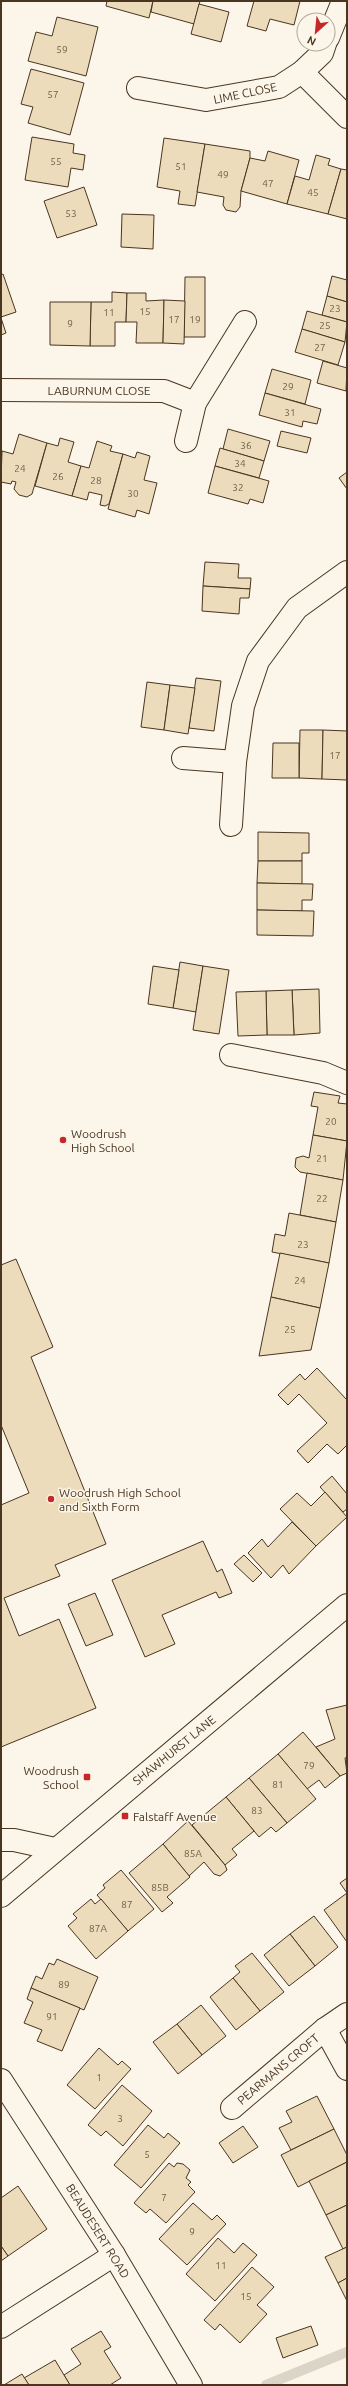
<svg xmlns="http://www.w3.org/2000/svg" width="348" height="2386" viewBox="0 0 348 2386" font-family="Ubuntu,sans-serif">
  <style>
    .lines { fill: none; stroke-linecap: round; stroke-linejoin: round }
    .stream { stroke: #dcd4c6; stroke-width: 10 }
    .building { fill: #ecdcbc; stroke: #4a3520 }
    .minor-casing { stroke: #4a3520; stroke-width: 24 }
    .minor { stroke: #fbf6e9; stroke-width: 22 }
    .poi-dot { fill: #c62828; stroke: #fbf6e9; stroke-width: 1.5 }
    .labels { text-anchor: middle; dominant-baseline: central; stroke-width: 3; stroke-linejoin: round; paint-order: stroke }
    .number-label { font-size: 10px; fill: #725f47 }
    .street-label { font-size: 12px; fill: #4a3520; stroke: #fbf6e9 }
    .poi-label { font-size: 12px; fill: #4a3520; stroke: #fbf6e9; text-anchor: start }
  </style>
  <rect width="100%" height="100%" fill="#fbf6e9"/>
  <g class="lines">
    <path class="stream" d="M266 2385 347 2352"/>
  </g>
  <g class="building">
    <path d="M107 1H153L149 18 106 6Z"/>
    <path d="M153 1H200L194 24 151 12Z"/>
    <path d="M254 1H300L294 25 270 19 266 31 247 26Z"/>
    <path d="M199 4 229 12 221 42 191 34Z"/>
    <path d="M57 17 98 27 86 76 28 61 36 32 52 36Z"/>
    <path d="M31 69 84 83 70 135 28 123 33 107 21 104Z"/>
    <path d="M32 137 74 144 73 153 85 155 83 170 71 168 68 187 25 180Z"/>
    <path d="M164 138 205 144 195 206 178 204 180 191 157 187Z"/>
    <path d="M205 144 250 151V158L241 191 240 207 236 212 226 210 223 205 224 197 197 192Z"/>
    <path d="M268 151 299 160 287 204 241 191 250 158 265 161Z"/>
    <path d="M316 155 330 159 328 165 341 169 328 214 287 204 295 176 309 180Z"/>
    <path d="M341 169 347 170V219L328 214Z"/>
    <path d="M84 187 97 225 57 238 44 201Z"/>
    <path d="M122 214 154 215 153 249 121 247Z"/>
    <path d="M3 274 16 312 1 317V275Z"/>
    <path d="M332 276 347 280V302L327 296Z"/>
    <path d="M185 277H205V337H184Z"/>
    <path d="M112 292 127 293 126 322H115V346H90L91 302H112Z"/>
    <path d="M127 293H146V301L164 300 163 343H136L137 322H126Z"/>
    <path d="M327 296 347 302V322L322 315Z"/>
    <path d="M164 300 185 301 184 344 163 343Z"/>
    <path d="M50 302H91L90 346 50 345Z"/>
    <path d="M307 311 347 322 345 342 302 329Z"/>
    <path d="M1 318 6 333 1 335Z"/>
    <path d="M302 329 345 342 338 365 295 352Z"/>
    <path d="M323 361 347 368 346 391 317 383Z"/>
    <path d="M272 369 311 380 305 404 265 393Z"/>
    <path d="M265 393 321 409 317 424 303 421 302 427 259 415Z"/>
    <path d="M228 429 270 441 264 461 223 449Z"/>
    <path d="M281 431 311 438 307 453 277 446Z"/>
    <path d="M19 434 47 443 32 494 27 497 19 495 14 489 16 482 12 481 11 484 1 482 2 451 13 454Z"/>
    <path d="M60 438 74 442 68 462 81 466 72 496 35 486 47 443 58 446Z"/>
    <path d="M97 441 112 446 110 451 123 454 109 504 105 506 100 505 102 495 89 492 87 500 72 496 81 466 89 468Z"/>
    <path d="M220 448 264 461 259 478 215 466Z"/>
    <path d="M137 452 150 456 144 480 157 483 149 514 137 510 135 517 108 509 123 454 135 458Z"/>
    <path d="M215 466 269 481 263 503 250 499 248 504 208 493Z"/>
    <path d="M347 472V489L339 478Z"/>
    <path d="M205 562 239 564 238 578H251L250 589 203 586Z"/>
    <path d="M203 586 250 589 249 598H240L239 614 202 611Z"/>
    <path d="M196 678 221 681 214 731 189 728Z"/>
    <path d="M147 682 170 685 164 730 141 727Z"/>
    <path d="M170 685 195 688 188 734 164 730Z"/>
    <path d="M300 730H323L322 779 299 778Z"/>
    <path d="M323 730 347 731V780L322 779Z"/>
    <path d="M273 743H299V778H272Z"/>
    <path d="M258 832 309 833V853H302V861H258Z"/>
    <path d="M258 861H302V884L257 883Z"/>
    <path d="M257 883 313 884 312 900H302V911L257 910Z"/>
    <path d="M257 910 314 911 313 936 257 935Z"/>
    <path d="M180 962 203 966 196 1012 173 1008Z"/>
    <path d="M153 966 179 970 173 1008 148 1004Z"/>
    <path d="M203 966 229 970 219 1034 193 1030Z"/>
    <path d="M319 989 320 1033 294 1035 292 990Z"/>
    <path d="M292 990 294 1035H267L266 991Z"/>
    <path d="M266 991 267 1035 238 1036 236 992Z"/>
    <path d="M314 1092 340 1096 338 1103 347 1104V1141L313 1135 318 1107 311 1106Z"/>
    <path d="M313 1135 347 1141 343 1180 300 1172 295 1167 296 1158 303 1156 309 1158Z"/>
    <path d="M307 1173 343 1180 336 1222 300 1215Z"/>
    <path d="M289 1213 336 1222 329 1263 272 1252 275 1234 285 1236Z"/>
    <path d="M280 1253 329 1263 320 1308 271 1297Z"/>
    <path d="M16 1259 53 1347 31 1357 106 1544 55 1565 60 1576 4 1598 19 1636 59 1619 96 1708 1 1747V1505L29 1493 1 1425V1265Z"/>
    <path d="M271 1297 320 1308 311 1350 259 1356Z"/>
    <path d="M317 1368 347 1400V1445L338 1454 327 1444 308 1463 297 1451 327 1423 299 1394 288 1405 278 1395 300 1374 305 1380Z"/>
    <path d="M332 1476 347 1494V1509L343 1512 320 1487Z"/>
    <path d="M325 1492 347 1517 316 1546 280 1509 297 1493 311 1506Z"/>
    <path d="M292 1522 316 1546 289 1574 283 1565 271 1578 248 1553 262 1539 268 1547Z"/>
    <path d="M203 1541 217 1572 222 1569 232 1593 219 1598 216 1592 162 1615 175 1644 145 1657 112 1580Z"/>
    <path d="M244 1555 262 1573 253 1582 234 1564Z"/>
    <path d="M95 1593 113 1635 86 1646 68 1604Z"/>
    <path d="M347 1705V1757L345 1758 347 1773 340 1776 316 1747 335 1739 326 1710Z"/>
    <path d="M303 1732 340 1776 325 1788 319 1780 307 1789 278 1754Z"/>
    <path d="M278 1754 316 1799 287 1823 249 1778Z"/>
    <path d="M249 1778 287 1823 276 1832 271 1827 259 1837 226 1797Z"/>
    <path d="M226 1797 254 1831 232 1849 237 1855 225 1865 192 1825Z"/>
    <path d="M188 1821 225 1865 227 1870 220 1876 214 1874 204 1862 189 1876 163 1844Z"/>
    <path d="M163 1844 190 1877 167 1897 173 1903 162 1912 129 1873Z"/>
    <path d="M121 1870 154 1909 128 1931 97 1895 105 1888 103 1885Z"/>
    <path d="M347 1878V1893L340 1883Z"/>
    <path d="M347 1893V1942L324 1910Z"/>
    <path d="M91 1899 95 1904 101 1899 128 1931 96 1959 68 1926 77 1918 73 1914Z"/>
    <path d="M314 1916 338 1947 315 1966 290 1934Z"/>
    <path d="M290 1934 315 1966 289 1986 264 1955Z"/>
    <path d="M252 1953 284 1992 260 2011 233 1978 240 1972 235 1966Z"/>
    <path d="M57 1959 98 1977 84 2010 31 1988 36 1976 42 1979 49 1963 54 1965Z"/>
    <path d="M233 1978 260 2011 236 2030 210 1997Z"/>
    <path d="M31 1988 80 2008 62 2051 37 2041 42 2030 24 2023 33 2002 27 1999Z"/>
    <path d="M201 2005 226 2036 202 2055 177 2024Z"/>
    <path d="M177 2024 202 2055 178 2074 153 2042Z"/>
    <path d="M99 2048 118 2065 122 2061 131 2069 95 2109 67 2085Z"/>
    <path d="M122 2085 152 2111 123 2146 106 2131 101 2136 88 2125Z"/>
    <path d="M317 2096 334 2129 291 2150 279 2128 292 2122 286 2111Z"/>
    <path d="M148 2125 164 2138 168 2133 180 2143 141 2188 114 2165Z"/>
    <path d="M243 2126 258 2147 233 2163 219 2143Z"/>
    <path d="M334 2129 347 2155V2162L298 2187 281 2155Z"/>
    <path d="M347 2162V2205L326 2215 309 2181Z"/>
    <path d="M169 2163 174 2167 177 2163 183 2164 190 2170 186 2178 191 2182 188 2185 195 2192 166 2223 150 2209 146 2213 134 2203Z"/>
    <path d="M18 2186 47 2229 8 2256 1 2246V2198Z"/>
    <path d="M193 2203 212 2220 217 2215 226 2224 187 2265 159 2239Z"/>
    <path d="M347 2205V2247L343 2249 326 2215Z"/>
    <path d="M218 2238 234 2253 243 2243 257 2255 215 2301 186 2274Z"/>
    <path d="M1 2246 8 2256 1 2261Z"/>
    <path d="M347 2247V2278L338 2283 325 2257Z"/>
    <path d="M252 2267 274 2287 257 2305 267 2314 240 2343 220 2324 215 2330 204 2320Z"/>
    <path d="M347 2278V2301L338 2283Z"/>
    <path d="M311 2326 318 2345 283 2358 276 2338Z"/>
    <path d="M101 2331 111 2347 104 2351 121 2378 110 2385H70L64 2375 81 2364 71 2349Z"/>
    <path d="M55 2360 70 2385H29L24 2378Z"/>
    <path d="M22 2374 29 2385H4Z"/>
  </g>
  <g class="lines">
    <defs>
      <g id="minor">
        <path d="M328 38 343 1"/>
        <path d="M302 72 347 117"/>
        <path d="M138 88 206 100 279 87 302 72 322 53 325 44"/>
        <path d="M1 390 164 391 195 403"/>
        <path d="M186 441 195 403 245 322"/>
        <path d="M183 758 235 762"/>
        <path d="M231 825 235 762 243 706 258 661 297 608 347 572"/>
        <path d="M231 1055 323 1073 347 1083"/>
        <path d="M1 1840H14L55 1849"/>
        <path d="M1 1896 347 1605"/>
        <path d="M325 2029 347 2069"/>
        <path d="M1 2080 114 2255 191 2385"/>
        <path d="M232 2108 325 2029 347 2014"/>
        <path d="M1 2327 114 2255"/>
      </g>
    </defs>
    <use href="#minor" class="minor-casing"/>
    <use href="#minor" class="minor"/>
  </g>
  <g class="poi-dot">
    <circle cx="63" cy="1140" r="4"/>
    <circle cx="51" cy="1499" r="4"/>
    <rect x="83" y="1773" width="8" height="8" rx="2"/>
    <rect x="121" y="1812" width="8" height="8" rx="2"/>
  </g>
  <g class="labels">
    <g class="number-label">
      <text x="62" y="49">59</text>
      <text x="53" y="94">57</text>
      <text x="56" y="161">55</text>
      <text x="181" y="166">51</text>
      <text x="223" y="174">49</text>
      <text x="268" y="183">47</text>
      <text x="313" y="192">45</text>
      <text x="71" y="213">53</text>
      <text x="335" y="308">23</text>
      <text x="145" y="311">15</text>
      <text x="109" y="312">11</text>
      <text x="174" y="319">17</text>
      <text x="195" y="319">19</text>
      <text x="70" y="323">9</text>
      <text x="325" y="325">25</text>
      <text x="320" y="347">27</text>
      <text x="288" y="386">29</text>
      <text x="290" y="412">31</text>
      <text x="246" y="445">36</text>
      <text x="240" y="463">34</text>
      <text x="20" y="468">24</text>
      <text x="58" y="476">26</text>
      <text x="96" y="480">28</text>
      <text x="238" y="487">32</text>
      <text x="133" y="493">30</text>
      <text x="335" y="755">17</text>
      <text x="331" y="1121">20</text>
      <text x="322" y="1158">21</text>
      <text x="322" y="1198">22</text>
      <text x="303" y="1244">23</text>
      <text x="300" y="1280">24</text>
      <text x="290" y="1329">25</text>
      <text x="309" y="1765">79</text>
      <text x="278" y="1784">81</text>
      <text x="257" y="1810">83</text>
      <text x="193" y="1853">85A</text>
      <text x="160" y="1887">85B</text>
      <text x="127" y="1904">87</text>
      <text x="98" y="1928">87A</text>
      <text x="64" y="1984">89</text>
      <text x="52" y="2016">91</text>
      <text x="99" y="2077">1</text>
      <text x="120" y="2118">3</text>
      <text x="147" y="2154">5</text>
      <text x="164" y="2197">7</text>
      <text x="192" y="2231">9</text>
      <text x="221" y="2265">11</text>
      <text x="246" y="2296">15</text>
    </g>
    <g class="street-label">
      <text transform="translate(245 93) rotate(-12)">LIME CLOSE</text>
      <text x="99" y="390">LABURNUM CLOSE</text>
      <text transform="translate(174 1750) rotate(-39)">SHAWHURST LANE</text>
      <text transform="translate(278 2069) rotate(-40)">PEARMANS CROFT</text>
      <text transform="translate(98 2231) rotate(58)">BEAUDESERT ROAD</text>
    </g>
    <g class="poi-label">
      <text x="71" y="1133">Woodrush<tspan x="71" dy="14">High School</tspan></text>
      <text x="59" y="1492">Woodrush High School<tspan x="59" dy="14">and Sixth Form</tspan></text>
      <text x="79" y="1770" text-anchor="end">Woodrush<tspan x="79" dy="14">School</tspan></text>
      <text x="133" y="1816">Falstaff Avenue</text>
    </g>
  </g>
  <rect width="348" height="2386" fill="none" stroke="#4a3520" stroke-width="4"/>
  <g transform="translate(316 32) rotate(207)"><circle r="19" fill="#fbf6e9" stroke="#b4a999"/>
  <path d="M0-3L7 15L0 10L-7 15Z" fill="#c62828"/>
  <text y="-6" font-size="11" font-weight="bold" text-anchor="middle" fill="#4a3520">N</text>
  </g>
</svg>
